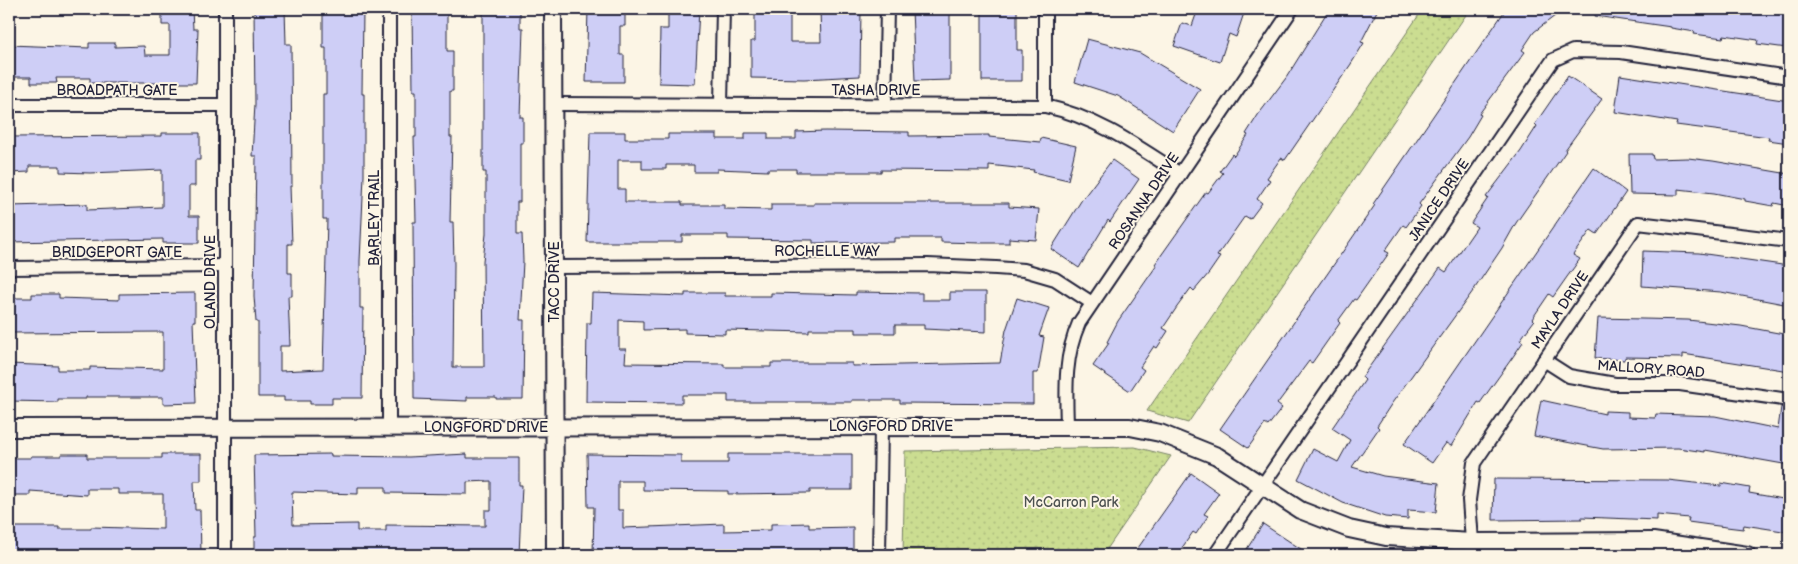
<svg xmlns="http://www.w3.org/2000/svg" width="1798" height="564" viewBox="0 0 1798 564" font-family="'Balsamiq Sans',sans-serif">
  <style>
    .park { fill: url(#park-dots); stroke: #768066 }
    .building { fill: #cecef6; stroke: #22223b; fill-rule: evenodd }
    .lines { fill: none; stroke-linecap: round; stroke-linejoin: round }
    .minor-casing { stroke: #22223b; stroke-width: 16 }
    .tertiary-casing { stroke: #22223b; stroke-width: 20 }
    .minor { stroke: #fcf5e5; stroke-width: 12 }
    .tertiary { stroke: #fcf5e5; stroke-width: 16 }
    .labels { text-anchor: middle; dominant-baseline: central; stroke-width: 4; stroke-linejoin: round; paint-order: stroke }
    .street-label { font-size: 14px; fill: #22223b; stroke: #fcf5e5 }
    .park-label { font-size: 14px; fill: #4c5150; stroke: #fcf5e5 }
  </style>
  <defs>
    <pattern id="park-dots" width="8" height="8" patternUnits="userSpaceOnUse" patternTransform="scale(1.25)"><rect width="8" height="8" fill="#cbdd91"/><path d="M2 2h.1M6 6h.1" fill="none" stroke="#aebd7e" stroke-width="1.8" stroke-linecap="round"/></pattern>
  </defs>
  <rect width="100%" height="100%" fill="#fcf5e5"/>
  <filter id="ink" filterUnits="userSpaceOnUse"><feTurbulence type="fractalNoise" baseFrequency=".02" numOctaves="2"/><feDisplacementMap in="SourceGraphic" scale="10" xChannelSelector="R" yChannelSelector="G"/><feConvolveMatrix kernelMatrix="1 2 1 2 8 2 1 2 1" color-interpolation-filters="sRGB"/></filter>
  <g filter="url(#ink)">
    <g class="park">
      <path d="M1423 9H1470L1188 423 1147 411Z"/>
      <path d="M1135 447 1171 456 1103 555H903L905 451Z"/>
    </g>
    <g class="building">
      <path d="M162 9H192L193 29H198L196 83H90V78H56L57 83H31V77H9V45L89 48V43H115V47L144 46 145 55H170V25H162Z"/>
      <path d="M254 9H285L286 44H291L292 186H290L292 244H288V273H292V296H288L290 346H280V371L323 369 327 219H323V94H326V48H323V9H363L362 94H364V176L360 261V308H363L362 398H332V404H310V401H284V397H258V322H256L254 296 256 156H252L255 104Z"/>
      <path d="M483 9H520V28H523L520 117H523V143H520V202H517V234H522L523 261 520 320H524L523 399H496V397H467V401L414 399 413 222H416L414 137H416V91H413L412 10H447V51H453V91H450V137H452L450 222H453L454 265 453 367H484L483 261 486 234V172H483Z"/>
      <path d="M588 9H625V26H620V55H624V82H586Z"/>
      <path d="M668 9H699L695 84 659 83 660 29H668Z"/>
      <path d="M755 9H790V42H821L820 9H861L860 76 804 79 751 78V41H755Z"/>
      <path d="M912 9H950V80L915 81Z"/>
      <path d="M982 9H1017V50H1022V81H982Z"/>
      <path d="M1198 9H1231L1244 13 1236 37 1229 34 1220 62 1174 46 1182 23 1192 26Z"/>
      <path d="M1329 9H1378L1361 42 1364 43 1351 64 1285 160 1281 158 1267 178 1270 180 1257 199 1262 203 1250 219 1245 216 1217 256 1220 257 1209 273 1194 291 1191 288 1177 307 1163 328 1168 331 1157 348 1154 346 1140 367 1144 370 1130 391 1093 366 1109 343 1107 342 1118 321 1157 265 1155 264 1206 192 1208 193 1223 173 1220 171 1232 154 1234 156 1248 135 1246 134 1258 115 1286 78Z"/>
      <path d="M1506 9H1564L1534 32 1522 50 1525 52 1479 114 1481 115 1468 137 1419 204 1421 206 1406 227 1403 225 1385 251 1389 253 1356 300 1354 299 1338 321 1340 323 1312 363 1309 361 1277 404 1282 408 1268 426 1265 424 1248 448 1220 429 1375 205 1373 204Z"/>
      <path d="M1595 9H1789L1787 48 1757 44 1758 40 1724 35 1723 38 1694 34 1695 32 1671 28V27L1595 16Z"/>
      <path d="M1087 39 1140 53 1200 89 1173 131 1118 96 1075 82Z"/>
      <path d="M1620 75 1789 101V143L1768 140 1769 137 1676 125 1677 122 1615 112Z"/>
      <path d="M1568 76 1602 99 1565 150 1566 151 1516 223 1502 248 1473 291 1392 403 1377 426 1379 428 1352 467 1383 476 1439 483 1436 512 1408 510V519L1385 517 1343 503 1298 479 1313 449 1338 462 1350 440 1332 428 1365 380 1362 377 1440 268 1446 272 1477 227 1471 223 1488 198 1486 197 1521 151 1537 126 1535 124Z"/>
      <path d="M825 131 909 132V136L989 135V137L1040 142 1041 138 1076 146 1068 180 1033 172 1034 170 989 165V171L881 170V172H796V169H768V171L717 169V172H694V165H666V169H642V160H618V189H625V202H682V205H724V209L771 210V205H814V203H1009V207L1039 209 1036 240 1009 238V243H981L941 242V238H894V242L813 243V240L728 239V235H682V242H587L590 132H625V139H668V134H717V139H745V133H768V139H796V132Z"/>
      <path d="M162 133H200V160H195V186H189V216H199V243H163V239L9 242V206L87 204V210L162 207V170L90 173 60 172V166H29V172L9 173V137L162 136Z"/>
      <path d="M1629 154H1652L1653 159 1688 158 1713 161 1789 174V206L1774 203 1773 206 1745 201V199L1714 193 1678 189V195L1630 194Z"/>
      <path d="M1112 160 1139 179 1110 222 1108 220 1079 268 1051 249 1081 201Z"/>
      <path d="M1594 168 1626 192 1597 234 1591 230 1573 255 1580 259 1567 277 1553 297 1549 294 1532 319 1534 321 1520 340 1523 342 1510 361 1480 403 1478 402 1451 446 1446 443 1432 463 1404 444Z"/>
      <path d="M1643 251 1699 253 1789 266V305L1721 292 1642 286Z"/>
      <path d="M856 292 922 293V300H950V292H986V332L924 329V325H895V333H856V329H809V332L725 330V334L685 333V329L643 330V321L619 320V349H626L625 363 724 364V367H771V363H852V366L1000 363 1006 330 1017 298 1049 308 1039 336 1044 337 1038 373H1033V404L900 403V400H852V402H728V395H682V403L586 402 587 323H591L592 293 685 296V293H725V296H771V293L856 295Z"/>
      <path d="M195 293V321H193L196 403 163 404V397H86V399H58V402L9 401V364L58 366V370H90V367L163 369V332L9 333V298H32V294H59V298L119 300V294Z"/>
      <path d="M1598 318 1688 320 1741 326 1789 335V371L1683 354V358L1625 357V360L1595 358Z"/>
      <path d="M1541 400 1605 414V411L1628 412V417L1655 418 1656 414 1715 416 1778 429 1781 407 1789 408V465L1705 450V452L1678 448 1603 449 1534 436Z"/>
      <path d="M61 454H87V458H162V454H201V481H194L195 510H200L201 555H9V527H59V529H91V527L163 529V494H118V489H87V495L30 491V495H9V458H31V456H61Z"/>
      <path d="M331 454V456L409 457 467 454V458H519V485H522L519 555H254V537H256L254 455ZM491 481V510H485V526L386 525V531H357V524L293 525 292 492 358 494V487H386V493L467 494V482Z"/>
      <path d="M587 454 681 455V463H728V454H852V490H810V493L728 494V491L643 490V481H618V510H623V528L724 524V531L771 530V524L809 523V528L853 527V555H593L594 507H588Z"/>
      <path d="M1191 473 1219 493 1204 514 1208 516 1196 534 1193 532 1177 555H1133Z"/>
      <path d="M1494 479 1668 480 1721 486V483L1750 488 1749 493 1789 500V532L1744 525 1743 529 1710 525 1688 522 1689 518 1657 515V520L1582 517V519L1493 520Z"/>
      <path d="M1263 524 1310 555H1243Z"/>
    </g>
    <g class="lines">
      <defs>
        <g id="minor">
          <path d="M1045 9V106"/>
          <path d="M554 104 1045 106C1096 117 1137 146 1180 174"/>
          <path d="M721 104 723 9"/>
          <path d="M9 105H225"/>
          <path d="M885 105 887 9"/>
          <path d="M554 267 928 265 996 268 1024 270 1055 279 1092 303"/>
          <path d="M9 268 225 266"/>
          <path d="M1544 360 1569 376 1615 384H1680L1789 400"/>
          <path d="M1067 426C1066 390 1064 357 1079 323L1292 9"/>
          <path d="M389 427V9"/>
          <path d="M1653 541 1654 555"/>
          <path d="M225 555V9"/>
          <path d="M879 555 881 426"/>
          <path d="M1215 555 1553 60 1573 51 1621 52 1789 77"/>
          <path d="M1473 555 1469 500 1474 463 1638 223 1789 241"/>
        </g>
        <g id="tertiary">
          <path d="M553 9 555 555"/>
          <path d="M9 428 1130 427 1160 433 1217 456 1300 510 1349 529 1386 537 1472 542 1653 541 1747 555"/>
        </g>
      </defs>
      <use href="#minor" class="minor-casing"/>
      <use href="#tertiary" class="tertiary-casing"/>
      <use href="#minor" class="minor"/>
      <use href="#tertiary" class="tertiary"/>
    </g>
  </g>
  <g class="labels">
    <g class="street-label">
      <text x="117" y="90">BROADPATH GATE</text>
      <text x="876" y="90">TASHA DRIVE</text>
      <text transform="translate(1439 200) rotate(-56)">JANICE DRIVE</text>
      <text transform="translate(1144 201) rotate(-56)">ROSANNA DRIVE</text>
      <text transform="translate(374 218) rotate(-90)">BARLEY TRAIL</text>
      <text x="827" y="251">ROCHELLE WAY</text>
      <text x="117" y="252">BRIDGEPORT GATE</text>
      <text transform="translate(210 282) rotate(-90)">OLAND DRIVE</text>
      <text transform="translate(554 282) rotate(-90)">TACC DRIVE</text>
      <text transform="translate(1560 310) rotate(-56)">MAYLA DRIVE</text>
      <text transform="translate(1651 369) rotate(4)">MALLORY ROAD</text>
      <text x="891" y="426">LONGFORD DRIVE</text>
      <text x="486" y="427">LONGFORD DRIVE</text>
    </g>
    <g class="park-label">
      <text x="1071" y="502">McCarron Park</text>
    </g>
  </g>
  <rect width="1798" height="564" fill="none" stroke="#fcf5e5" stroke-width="30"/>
  <rect x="15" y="15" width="1768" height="534" fill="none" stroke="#22223b" stroke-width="2" filter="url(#ink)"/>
</svg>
